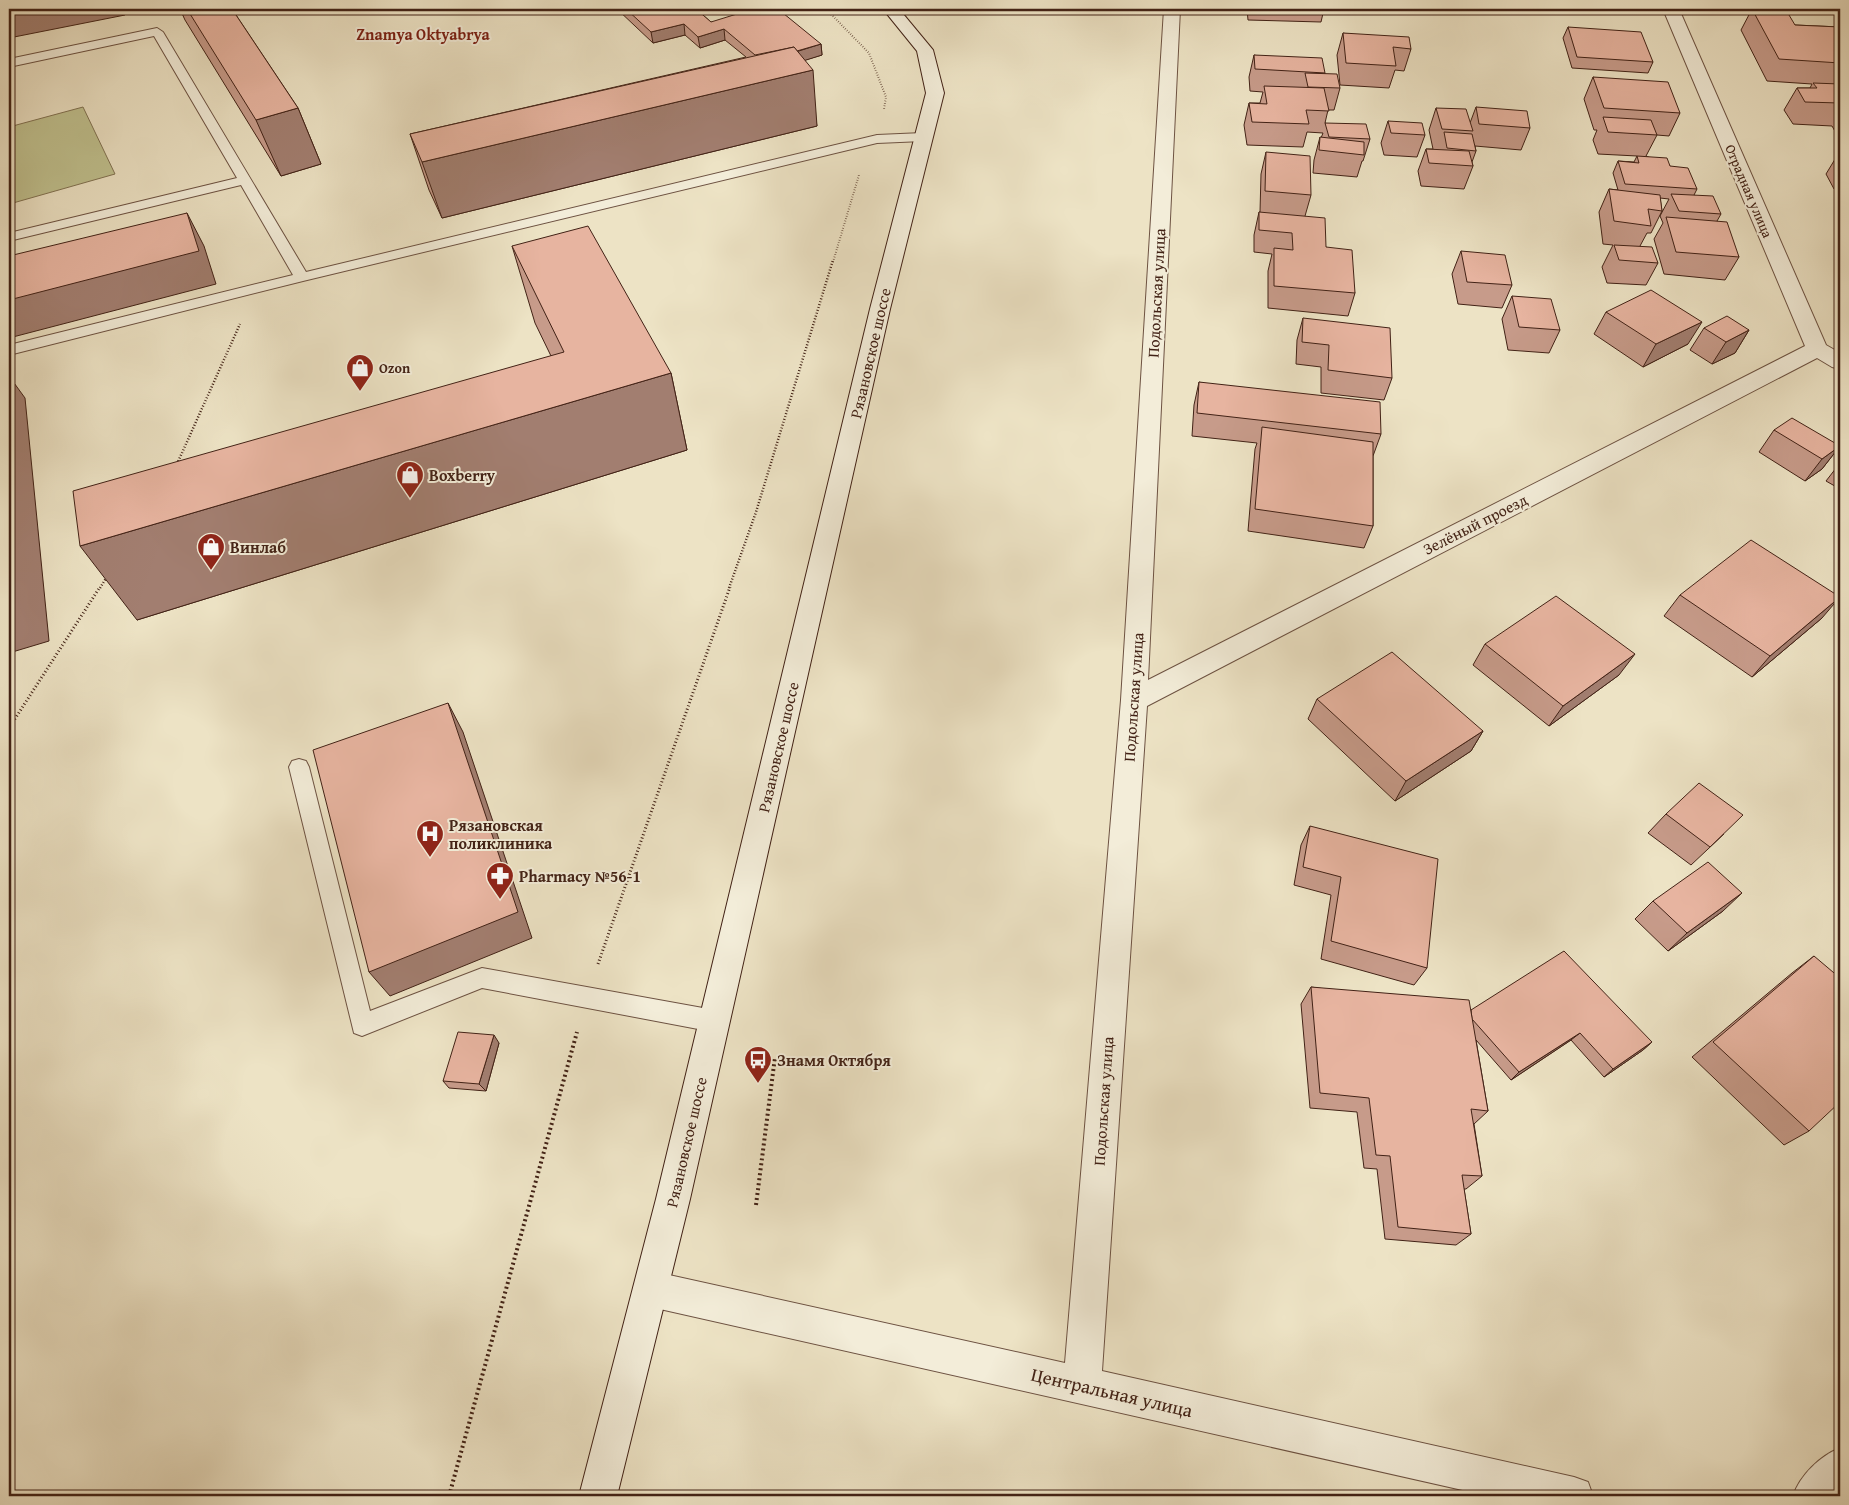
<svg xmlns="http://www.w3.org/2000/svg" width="1849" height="1505" viewBox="0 0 1849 1505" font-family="'Gentium Book Plus',serif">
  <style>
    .green { fill: #c0c18f; stroke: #817252 }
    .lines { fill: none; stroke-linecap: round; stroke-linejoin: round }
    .lane-casing { stroke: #6d5242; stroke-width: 2 }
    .street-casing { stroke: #6d5242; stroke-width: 2 }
    .secondary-casing { stroke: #422216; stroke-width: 2 }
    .path-far3 { stroke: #422216; stroke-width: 2; stroke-dasharray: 0.5 2; stroke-linecap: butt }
    .path-far2 { stroke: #422216; stroke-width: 2.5; stroke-dasharray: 1 2; stroke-linecap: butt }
    .path-far1 { stroke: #422216; stroke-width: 3; stroke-dasharray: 1 2.5; stroke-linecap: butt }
    .path { stroke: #422216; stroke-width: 4; stroke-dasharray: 2 3; stroke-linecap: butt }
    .lane { fill: #f3edd9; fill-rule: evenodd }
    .street { fill: #f3edd9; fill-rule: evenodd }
    .secondary { fill: #f3edd9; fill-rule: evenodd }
    .wall { fill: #c79b8a; stroke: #422216 }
    .shaded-wall { fill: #a27e70; stroke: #422216 }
    .building { fill: #e7b4a0; stroke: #422216 }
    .labels { text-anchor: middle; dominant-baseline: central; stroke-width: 4; stroke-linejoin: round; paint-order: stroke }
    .far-street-label { font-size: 14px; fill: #422216; stroke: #f3edd9 }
    .far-poi-label { font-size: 14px; font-weight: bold; fill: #422216; stroke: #f3edd9; text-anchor: start }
    .far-quarter-label { font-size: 16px; font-weight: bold; fill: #7a1f14; stroke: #f3edd9 }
    .street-label { font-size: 16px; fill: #422216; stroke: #f3edd9 }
    .poi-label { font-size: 16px; font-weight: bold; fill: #422216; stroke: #f3edd9; text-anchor: start }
    .near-street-label { font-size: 19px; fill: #422216; stroke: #f3edd9 }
  </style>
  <rect width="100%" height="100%" fill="#ede3c5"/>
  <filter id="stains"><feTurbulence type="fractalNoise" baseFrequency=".004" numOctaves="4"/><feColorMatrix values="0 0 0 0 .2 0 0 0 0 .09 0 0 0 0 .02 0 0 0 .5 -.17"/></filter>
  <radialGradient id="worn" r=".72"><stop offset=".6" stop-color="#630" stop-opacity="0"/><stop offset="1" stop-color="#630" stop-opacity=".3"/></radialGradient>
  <path class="green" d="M83 107 115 174 13 203 9 193V127Z"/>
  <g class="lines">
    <defs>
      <g id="lane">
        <path d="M157 28 163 32 306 272 877 135 923 133 930 137 923 141 877 143 303 281 9 355V345L293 275 241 185 9 241V233L237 178 154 36 9 67V59Z"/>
        <path d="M299 759 306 761 309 767 370 1011 482 968 714 1010 722 1013 725 1021 722 1029 714 1032 482 988 362 1036 354 1033 289 767 292 761Z"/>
      </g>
      <g id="street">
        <path d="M1164 9H1180L1148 680 1805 346 1663 9H1679L1826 345 1840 353V369L1832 367 1817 358 1147 706 1102 1371 1574 1477 1588 1482 1593 1496H1489L651 1307 638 1302 633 1289 638 1276 651 1271 1065 1363 1121 700Z"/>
        <path d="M1840 1448V1495L1839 1496H1793C1800 1475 1820 1456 1840 1448Z"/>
      </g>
      <path id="secondary" d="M883 9H899L933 50 944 93 890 309 690 1199 617 1496H579L656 1199 870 309 926 93 917 51Z"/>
    </defs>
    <use href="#lane" class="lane-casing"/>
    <use href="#street" class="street-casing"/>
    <use href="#secondary" class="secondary-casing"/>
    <g class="path-far3">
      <path d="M826 9 869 53 886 97 884 109"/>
      <path d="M833 262 859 175"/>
    </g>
    <g class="path-far2">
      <path d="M177 464 240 324"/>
      <path d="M100 588 108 575"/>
      <path d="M729 588 756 512 833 260"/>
    </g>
    <g class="path-far1">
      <path d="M9 728 100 587"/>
      <path d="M598 964 730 587"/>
    </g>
    <g class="path">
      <path d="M756 1205 775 1057"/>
      <path d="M449 1496 577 1032"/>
    </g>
    <use href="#lane" class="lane"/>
    <use href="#street" class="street"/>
    <use href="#secondary" class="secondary"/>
  </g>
  <g class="wall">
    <path d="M180 9H232L298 108 321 164 281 176 185 20Z"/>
    <path d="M515 9H538L520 14Z"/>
    <path d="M617 9H696L711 22 821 44 822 55 805 60 817 126 442 218 429 190 410 134 746 57 725 40 700 48 685 35 653 43Z"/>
    <path d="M1247 9H1324L1321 22 1248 20Z"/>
    <path d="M1752 9H1766L1795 25 1840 27V140L1832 126 1793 124 1784 110 1797 88H1810L1812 84 1767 81 1741 30Z"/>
    <path d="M1568 27 1653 62 1648 73 1572 68 1563 38Z"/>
    <path d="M1343 33 1411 49 1404 71 1395 70 1389 88 1340 85 1337 55Z"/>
    <path d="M1254 55 1325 73V74L1340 88 1334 110H1328L1325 123 1370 139 1363 161H1362L1357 177 1313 173 1314 160 1320 137 1321 138 1323 133 1307 132 1303 147 1247 145 1244 125 1249 103H1260L1263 92 1250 91 1249 77Z"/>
    <path d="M1593 77 1680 113 1669 136 1657 135 1646 156 1670 166 1697 189 1694 195 1721 214 1717 221 1739 257 1725 280 1664 274 1654 239 1663 223 1660 216 1669 199 1660 198 1662 211 1651 233H1647L1640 246 1658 263 1646 285 1607 283 1602 267 1613 245 1603 244 1599 212 1609 189 1618 190 1613 173 1618 161 1634 162 1637 156 1598 154 1593 140 1597 130H1594L1584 99Z"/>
    <path d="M1476 107 1530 128 1521 150 1475 146 1476 151 1472 162 1473 166 1464 189 1421 186 1418 171 1426 149H1433L1429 130 1436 108 1470 123Z"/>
    <path d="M1388 121 1425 135 1417 157 1384 155 1381 143Z"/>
    <path d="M1840 151V189H1834L1826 174Z"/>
    <path d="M1266 152 1311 195 1305 216 1326 247 1355 293 1348 316 1268 308V271L1272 254 1254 252V235L1259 212H1260L1261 174Z"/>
    <path d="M512 246 671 373 687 450 137 620 551 356 535 323Z"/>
    <path d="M1461 251 1512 285 1502 308 1458 304 1452 274Z"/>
    <path d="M1512 296 1560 330 1549 353 1508 350 1502 319Z"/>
    <path d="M1606 312 1688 344 1643 367 1594 334Z"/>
    <path d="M1303 318 1392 378 1384 400 1321 393V367L1296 364 1297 340Z"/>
    <path d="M1704 328 1749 330 1735 353 1712 364 1690 350Z"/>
    <path d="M1199 382 1381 434 1373 456V526L1364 548 1248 531 1255 449 1257 443 1192 436 1194 405Z"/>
    <path d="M1774 430 1840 446 1822 469 1805 481 1759 452Z"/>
    <path d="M1840 463V489L1826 481Z"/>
    <path d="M1680 595 1822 618 1752 677 1664 616Z"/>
    <path d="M1485 644 1619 675 1549 726 1473 665Z"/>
    <path d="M1317 699 1483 731 1471 751 1395 801 1308 719Z"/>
    <path d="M1666 814 1724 834 1691 865 1648 833Z"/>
    <path d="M1310 826 1427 968 1414 985 1321 959 1331 895 1294 885 1301 845Z"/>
    <path d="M1653 901 1723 911 1668 951 1635 919Z"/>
    <path d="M1814 956 1809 1131 1784 1145 1692 1057 1792 973Z"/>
    <path d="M1311 987 1471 1010 1652 1042 1643 1050 1604 1077 1571 1040 1511 1080 1476 1040 1488 1111 1474 1124 1482 1176 1466 1189H1464L1471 1234 1456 1245 1385 1239 1377 1169 1364 1168 1357 1112 1310 1108 1301 1004Z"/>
    <path d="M499 1043 486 1091 449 1088 443 1081Z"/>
  </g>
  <g class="shaded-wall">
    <path d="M9 9H124L125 15 9 38Z"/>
    <path d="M518 9H538L520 14Z"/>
    <path d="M684 24 685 35 653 43 651 32Z"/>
    <path d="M724 29 725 40 700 48 698 37Z"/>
    <path d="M821 44 822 55 765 73 764 62Z"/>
    <path d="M813 70 817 126 442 218 422 162Z"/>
    <path d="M298 108 321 164 281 176 256 120Z"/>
    <path d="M187 213 204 246 216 284 9 338V300Z"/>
    <path d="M1702 322 1688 344 1643 367 1656 344Z"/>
    <path d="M1749 330 1735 353 1712 364 1726 342Z"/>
    <path d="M671 373 687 450 137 620 80 546Z"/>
    <path d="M9 376 25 398 49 641 9 653Z"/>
    <path d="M1840 446 1822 469 1805 481 1822 459Z"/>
    <path d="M1840 597 1822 618 1752 677 1770 656Z"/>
    <path d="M1635 654 1619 675 1549 726 1563 706Z"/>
    <path d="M448 703 463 732 532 938 390 996 369 972Z"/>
    <path d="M1483 731 1471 751 1395 801 1406 781Z"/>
    <path d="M1742 893 1723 911 1668 951 1687 933Z"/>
    <path d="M1580 1033 1571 1040 1511 1080 1519 1072Z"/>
    <path d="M494 1035 499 1043 486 1091 479 1084Z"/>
    <path d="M1652 1042 1643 1050 1604 1077 1613 1069Z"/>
  </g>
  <g class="building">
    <path d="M187 9H232L298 108 256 120Z"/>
    <path d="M626 9H696L711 22 753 9H778L821 44 797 51 794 47 755 55 724 29 698 37 684 24 651 32Z"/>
    <path d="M1752 9 1786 10 1795 25 1840 27V63L1779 59Z"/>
    <path d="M1568 27 1641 32 1653 62 1577 57Z"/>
    <path d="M1343 33 1409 37 1411 49 1393 47 1396 66 1346 63Z"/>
    <path d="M794 47 813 70 422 162 410 134Z"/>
    <path d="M1254 55 1322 58 1325 73 1255 69Z"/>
    <path d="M1305 73 1337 74 1340 88 1308 87Z"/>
    <path d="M1593 77 1668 82 1680 113 1604 108Z"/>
    <path d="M1813 83 1840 84V103L1805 102 1797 88H1817Z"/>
    <path d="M1264 86 1324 88 1329 111 1306 110 1309 124 1252 122 1249 103 1267 104Z"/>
    <path d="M1476 107 1527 111 1530 128 1479 124Z"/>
    <path d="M1436 108 1466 109 1473 131 1442 129Z"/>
    <path d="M1603 117 1651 120 1657 135 1608 132Z"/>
    <path d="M1388 121 1422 123 1425 135 1391 133Z"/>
    <path d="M1325 123 1366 124 1370 139 1329 137Z"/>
    <path d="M1444 132 1472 134 1476 151 1447 148Z"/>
    <path d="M1320 137 1364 142V155L1319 150Z"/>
    <path d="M1426 149 1469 151 1473 166 1429 163Z"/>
    <path d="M1266 152 1310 156 1311 195 1265 191Z"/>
    <path d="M1637 156 1667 158 1670 166 1688 168 1697 189 1625 184 1618 161 1639 163Z"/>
    <path d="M1609 189 1660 195 1662 211 1648 209 1651 226 1614 221Z"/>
    <path d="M1671 194 1713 196 1721 214 1679 211Z"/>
    <path d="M1259 212 1325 218 1326 247 1352 250 1355 293 1274 286V248L1293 250 1292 233 1259 230Z"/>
    <path d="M187 213 199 251 9 300V256Z"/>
    <path d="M1666 217 1727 222 1739 257 1676 252Z"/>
    <path d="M588 226 671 373 80 546 73 491 564 352 512 246Z"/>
    <path d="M1614 245 1652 247 1658 263 1619 260Z"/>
    <path d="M1461 251 1505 255 1512 285 1467 282Z"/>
    <path d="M1651 290 1702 322 1656 344 1606 312Z"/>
    <path d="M1512 296 1551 299 1560 330 1519 327Z"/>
    <path d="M1727 316 1749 330 1726 342 1704 328Z"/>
    <path d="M1303 318 1390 328 1392 378 1328 370 1329 345 1302 342Z"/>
    <path d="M1199 382 1380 402 1381 434 1197 413Z"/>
    <path d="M1792 418 1840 446 1822 459 1774 430Z"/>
    <path d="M1262 427 1373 442V526L1255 509Z"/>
    <path d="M1751 540 1840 597 1770 656 1680 595Z"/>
    <path d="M1556 596 1635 654 1563 706 1485 644Z"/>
    <path d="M1392 652 1483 731 1406 781 1317 699Z"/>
    <path d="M448 703 518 912 369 972 313 750Z"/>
    <path d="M1699 783 1743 815 1710 847 1666 814Z"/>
    <path d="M1310 826 1438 859 1427 968 1331 941 1341 877 1303 867Z"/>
    <path d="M1708 862 1742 893 1687 933 1653 901Z"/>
    <path d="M1564 951 1652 1042 1613 1069 1580 1033 1519 1072 1472 1019 1471 1010Z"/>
    <path d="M1814 956 1840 978V1102L1809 1131 1713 1042Z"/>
    <path d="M1311 987 1469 1000 1488 1111 1471 1109 1482 1176 1462 1175 1471 1234 1398 1227 1390 1156 1376 1155 1369 1098 1320 1093Z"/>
    <path d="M458 1032 494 1035 479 1084 443 1081Z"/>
  </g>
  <defs>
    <symbol id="shop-pin" viewBox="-11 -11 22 30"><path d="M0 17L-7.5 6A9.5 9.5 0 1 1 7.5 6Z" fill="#8f2418" stroke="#f3edd9"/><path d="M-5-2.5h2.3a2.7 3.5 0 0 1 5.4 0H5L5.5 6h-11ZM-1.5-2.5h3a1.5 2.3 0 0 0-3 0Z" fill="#fff"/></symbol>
    <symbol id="hospital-pin" viewBox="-11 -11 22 30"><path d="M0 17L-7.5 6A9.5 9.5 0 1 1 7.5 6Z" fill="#8f2418" stroke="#f3edd9"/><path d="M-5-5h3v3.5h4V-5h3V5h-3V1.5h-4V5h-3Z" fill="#fff"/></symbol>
    <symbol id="pharmacy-pin" viewBox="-11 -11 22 30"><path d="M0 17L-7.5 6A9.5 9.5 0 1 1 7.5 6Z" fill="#8f2418" stroke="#f3edd9"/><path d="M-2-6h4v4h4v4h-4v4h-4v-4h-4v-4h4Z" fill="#fff"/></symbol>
    <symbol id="bus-pin" viewBox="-11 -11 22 30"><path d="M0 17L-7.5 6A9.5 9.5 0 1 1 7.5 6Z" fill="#8f2418" stroke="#f3edd9"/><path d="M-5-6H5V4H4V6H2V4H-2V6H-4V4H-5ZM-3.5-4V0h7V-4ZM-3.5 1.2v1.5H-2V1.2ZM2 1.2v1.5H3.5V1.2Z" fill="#fff"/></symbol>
  </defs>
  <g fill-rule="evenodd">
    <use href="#shop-pin" x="344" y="352" width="32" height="43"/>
    <use href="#shop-pin" x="394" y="459" width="32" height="43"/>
    <use href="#shop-pin" x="195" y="531" width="32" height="43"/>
    <use href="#hospital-pin" x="414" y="818" width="32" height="43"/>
    <use href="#pharmacy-pin" x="484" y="860" width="32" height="43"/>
    <use href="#bus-pin" x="742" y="1044" width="32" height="43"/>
  </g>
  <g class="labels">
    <g class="far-street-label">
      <text transform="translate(1749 191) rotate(67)">Отрадная улица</text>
    </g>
    <g class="far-poi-label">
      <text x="379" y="368">Ozon</text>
    </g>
    <g class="far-quarter-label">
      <text x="423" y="34">Znamya Oktyabrya</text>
    </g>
    <g class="street-label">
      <text transform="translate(1156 293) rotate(-87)">Подольская улица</text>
      <text transform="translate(870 353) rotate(-77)">Рязановское шоссе</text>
      <text transform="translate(1475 524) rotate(-27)">Зелёный проезд</text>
      <text transform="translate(1133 697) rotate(-86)">Подольская улица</text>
      <text transform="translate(778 747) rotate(-77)">Рязановское шоссе</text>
      <text transform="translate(1103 1101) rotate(-86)">Подольская улица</text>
      <text transform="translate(686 1142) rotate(-77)">Рязановское шоссе</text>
    </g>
    <g class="poi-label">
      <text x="429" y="475">Boxberry</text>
      <text x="230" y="547">Винлаб</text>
      <text x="449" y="825">Рязановская<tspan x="449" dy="18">поликлиника</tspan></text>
      <text x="519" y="876">Pharmacy №56-1</text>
      <text x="777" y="1060">Знамя Октября</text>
    </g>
    <g class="near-street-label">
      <text transform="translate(1112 1392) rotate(13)">Центральная улица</text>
    </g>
  </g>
  <rect width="1849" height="1505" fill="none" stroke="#ede3c5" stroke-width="30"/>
  <rect x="10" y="10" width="1829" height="1485" fill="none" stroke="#422216" stroke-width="2.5"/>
  <rect x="15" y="15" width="1819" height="1475" fill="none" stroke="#422216"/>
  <rect width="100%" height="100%" filter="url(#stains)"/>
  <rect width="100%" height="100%" fill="url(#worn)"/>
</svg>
